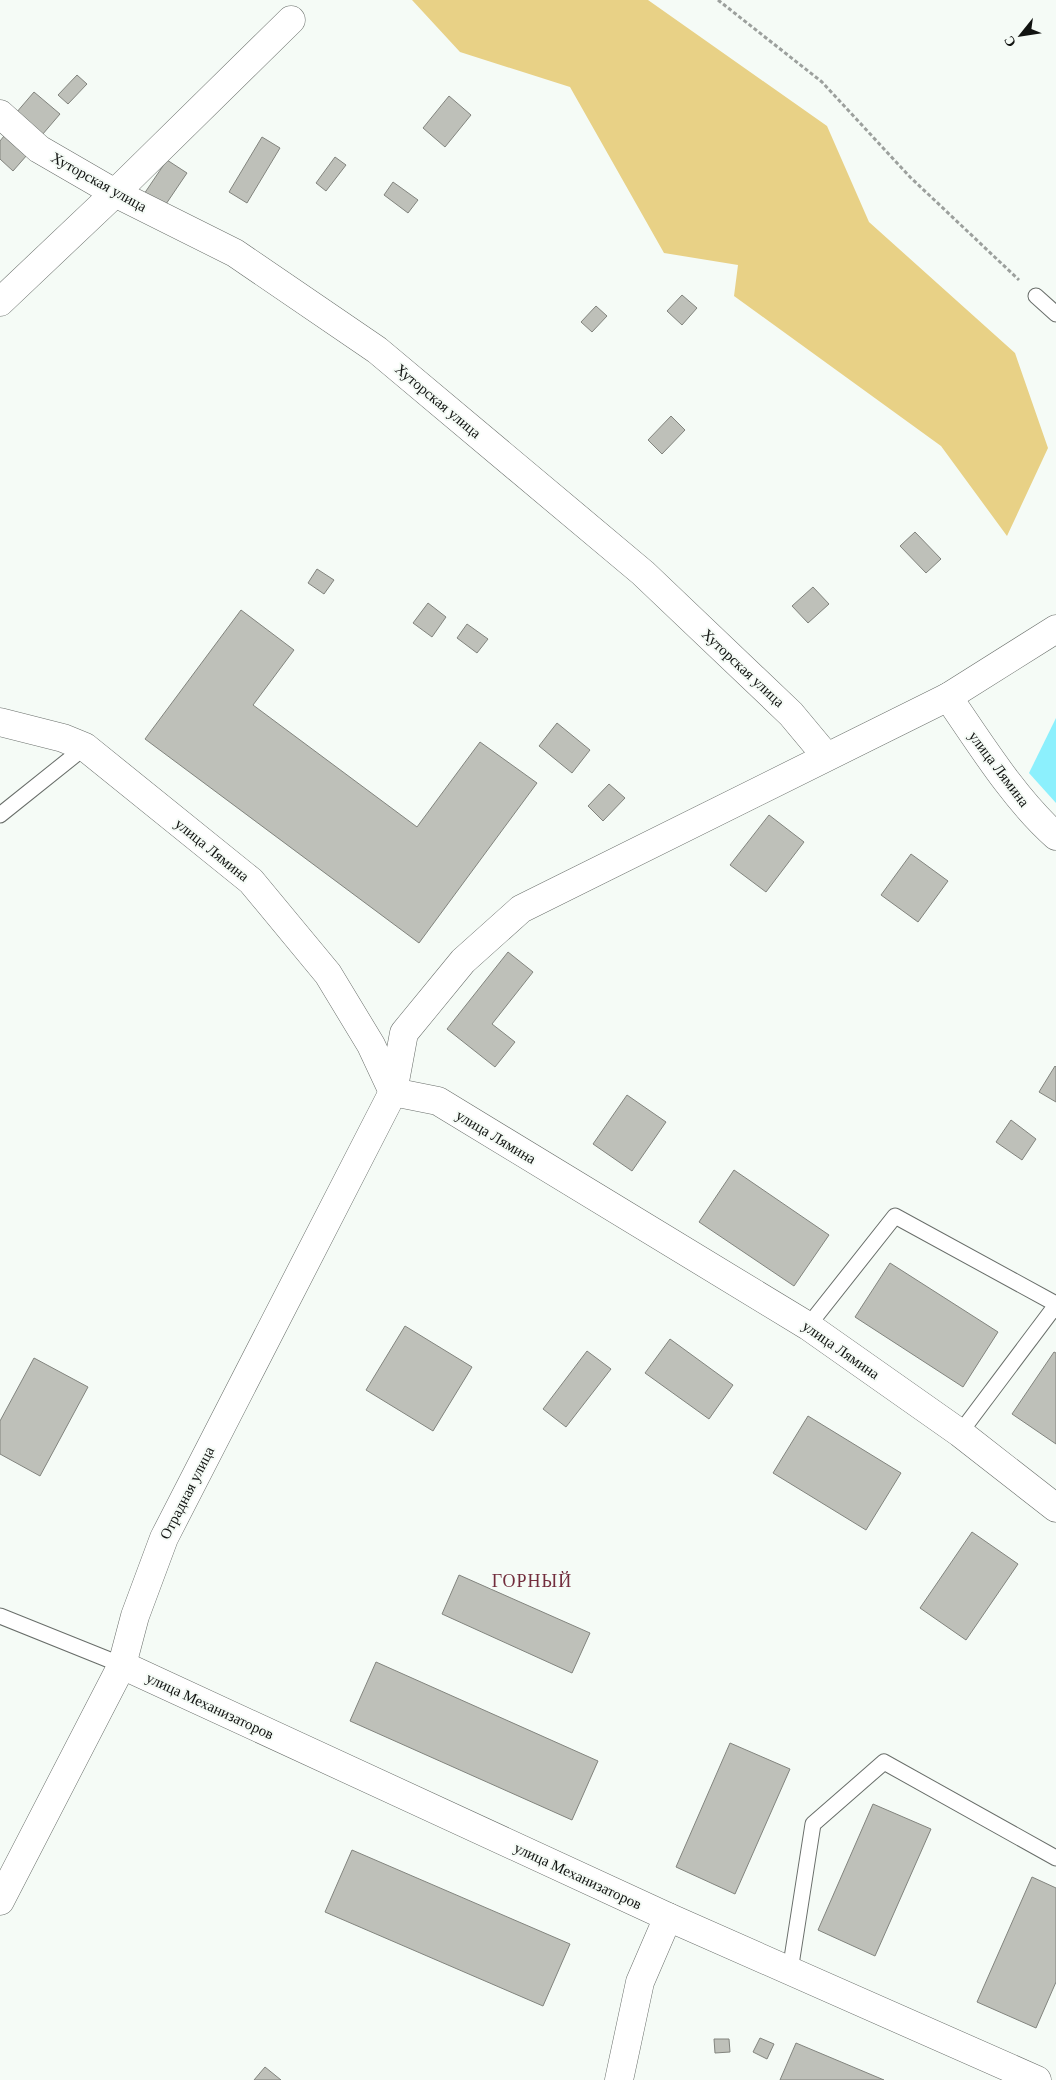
<svg xmlns="http://www.w3.org/2000/svg" width="1056" height="2080" viewBox="0 0 1056 2080" font-family="Georgia,serif">
  <style>
    .green { fill: #e8d186 }
    .water { fill: #8cf0fd }
    .building { fill: #bec0b9; stroke: #82847e }
    .lines { fill: none; stroke-linecap: round; stroke-linejoin: round }
    .lane-casing { stroke: #696e6a; stroke-width: 17 }
    .street-casing { stroke: #696e6a; stroke-width: 29 }
    .path { stroke: #9ca09d; stroke-width: 3; stroke-dasharray: 4 2.5; stroke-linecap: butt }
    .lane { stroke: #fff; stroke-width: 15 }
    .street { stroke: #fff; stroke-width: 28 }
    .labels { text-anchor: middle; dominant-baseline: central; stroke-width: 4; stroke-linejoin: round; paint-order: stroke }
    .street-label { font-size: 15px; fill: #111311; stroke: #f5fbf6 }
    .quarter-label { font-size: 18px; letter-spacing: 1px; fill: #722c3c; stroke: #f5fbf6 }
  </style>
  <rect width="100%" height="100%" fill="#f5fbf6"/>
  <path class="green" d="M412 0H648L827 126 869 222 1015 353 1048 448 1007 536 941 446 734 296 738 265 664 253 570 87 460 52Z"/>
  <path class="water" d="M1056 718V803L1029 773Z"/>
  <g class="building">
    <path d="M77 75 87 84 68 104 58 95Z"/>
    <path d="M34 92 60 114 42 135 16 113Z"/>
    <path d="M449 96 471 115 445 147 423 128Z"/>
    <path d="M4 136 27 155 13 171 0 159V141Z"/>
    <path d="M262 137 280 148 247 203 229 192Z"/>
    <path d="M335 157 346 165 326 191 316 183Z"/>
    <path d="M167 160 187 173 164 207 144 194Z"/>
    <path d="M393 182 418 200 408 213 384 195Z"/>
    <path d="M682 295 697 308 682 325 667 311Z"/>
    <path d="M596 306 607 316 592 332 581 322Z"/>
    <path d="M671 416 685 430 662 454 648 440Z"/>
    <path d="M915 532 941 559 926 573 900 546Z"/>
    <path d="M317 569 334 580 324 594 308 583Z"/>
    <path d="M813 587 829 604 808 623 792 606Z"/>
    <path d="M428 603 446 617 432 637 413 623Z"/>
    <path d="M241 610 294 650 253 705 417 827 480 742 537 783 419 943 145 739Z"/>
    <path d="M467 624 488 639 477 653 457 638Z"/>
    <path d="M557 723 590 750 572 773 539 746Z"/>
    <path d="M609 784 625 798 603 821 588 806Z"/>
    <path d="M769 815 804 842 766 892 730 865Z"/>
    <path d="M911 854 948 881 918 922 881 895Z"/>
    <path d="M508 952 533 972 492 1024 515 1042 495 1067 447 1029Z"/>
    <path d="M1055 1066 1056 1067V1102L1039 1092Z"/>
    <path d="M627 1095 666 1122 632 1171 593 1144Z"/>
    <path d="M1011 1120 1036 1139 1022 1160 996 1142Z"/>
    <path d="M734 1170 829 1235 794 1286 699 1222Z"/>
    <path d="M890 1263 998 1332 963 1387 855 1317Z"/>
    <path d="M405 1326 472 1367 433 1431 366 1390Z"/>
    <path d="M670 1339 733 1385 709 1419 645 1373Z"/>
    <path d="M587 1351 611 1369 566 1427 543 1409Z"/>
    <path d="M1054 1352 1056 1353V1444L1012 1414Z"/>
    <path d="M34 1358 88 1387 40 1476 0 1454V1421Z"/>
    <path d="M808 1416 901 1473 866 1530 773 1473Z"/>
    <path d="M972 1532 1018 1564 966 1640 920 1608Z"/>
    <path d="M459 1575 590 1633 572 1673 442 1614Z"/>
    <path d="M376 1662 598 1761 572 1820 350 1721Z"/>
    <path d="M730 1743 790 1769 735 1894 676 1867Z"/>
    <path d="M873 1804 931 1829 875 1956 818 1930Z"/>
    <path d="M352 1850 570 1944 543 2006 325 1912Z"/>
    <path d="M1032 1877 1056 1888V1982L1036 2028 977 2002Z"/>
    <path d="M760 2038 774 2044 767 2059 753 2052Z"/>
    <path d="M714 2039H729L730 2052 715 2053Z"/>
    <path d="M796 2043 884 2080H780Z"/>
    <path d="M265 2067 281 2080H254Z"/>
  </g>
  <g class="lines">
    <defs>
      <g id="lane">
        <path d="M1036 296 1056 314"/>
        <path d="M0 815 85 747"/>
        <path d="M808 1326 895 1216 1056 1304"/>
        <path d="M960 1433 1056 1305"/>
        <path d="M0 1616 122 1665"/>
        <path d="M790 1971 813 1824 884 1762 1056 1858"/>
      </g>
      <g id="street">
        <path d="M0 114 39 149 115 193 235 253 377 350 643 573 791 714 826 756"/>
        <path d="M0 302 115 193 291 20"/>
        <path d="M948 697C979 742 1015 800 1056 836"/>
        <path d="M0 722 63 738 85 747 251 881 328 974 371 1045 393 1092 438 1101 808 1326 960 1433 1056 1508"/>
        <path d="M122 1665 668 1917 1037 2080"/>
        <path d="M0 1901 122 1665 135 1616 164 1538 393 1092 404 1033 463 961 521 909 948 697 1056 629"/>
        <path d="M619 2080 640 1982 668 1917"/>
      </g>
    </defs>
    <use href="#lane" class="lane-casing"/>
    <use href="#street" class="street-casing"/>
    <path class="path" d="M718 0 822 82 910 177 1019 280"/>
    <use href="#lane" class="lane"/>
    <use href="#street" class="street"/>
  </g>
  <g class="labels">
    <g class="street-label">
      <text transform="translate(99 182) rotate(29)">Хуторская улица</text>
      <text transform="translate(438 401) rotate(40)">Хуторская улица</text>
      <text transform="translate(743 668) rotate(43)">Хуторская улица</text>
      <text transform="translate(999 769) rotate(53)">улица Лямина</text>
      <text transform="translate(212 850) rotate(39)">улица Лямина</text>
      <text transform="translate(496 1137) rotate(31)">улица Лямина</text>
      <text transform="translate(841 1350) rotate(35)">улица Лямина</text>
      <text transform="translate(187 1493) rotate(-63)">Отрадная улица</text>
      <text transform="translate(210 1706) rotate(25)">улица Механизаторов</text>
      <text transform="translate(578 1876) rotate(25)">улица Механизаторов</text>
    </g>
    <g class="quarter-label">
      <text x="532" y="1581">ГОРНЫЙ</text>
    </g>
  </g>
  <g transform="translate(1021 35) rotate(240)" stroke="#f5fbf6" stroke-width="4" paint-order="stroke">
  <path d="M0-4L9 19L0 12L-9 19Z" fill="#111311"/>
  <text y="-8" font-size="14" font-weight="bold" text-anchor="middle" fill="#111311">С</text>
  </g>
</svg>
